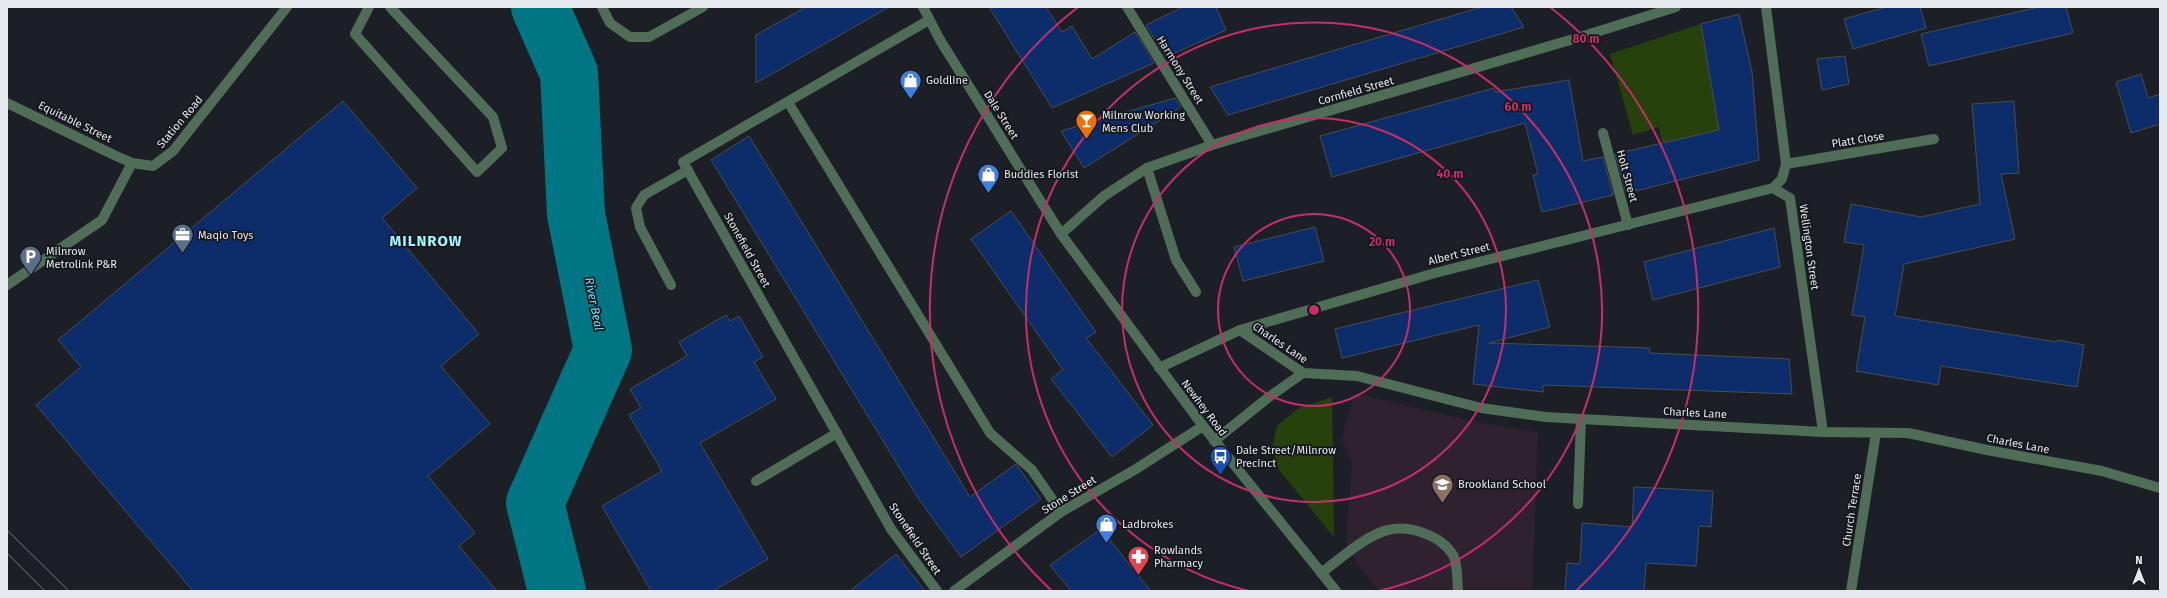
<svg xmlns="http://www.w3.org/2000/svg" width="2167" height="598" viewBox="0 0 2167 598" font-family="'Fira Sans',sans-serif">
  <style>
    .education { fill: #30212e }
    .green { fill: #27410c }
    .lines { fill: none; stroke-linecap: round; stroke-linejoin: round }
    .river { stroke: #007584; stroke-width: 58 }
    .building { fill: #0c2d69; stroke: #494d54 }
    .service { stroke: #506e57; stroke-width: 10 }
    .minor { stroke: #506e57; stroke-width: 10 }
    .tertiary { stroke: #506e57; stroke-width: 10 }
    .tram { stroke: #767a7f; stroke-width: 1 }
    .ring { fill: none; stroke: #c62d6a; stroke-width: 2 }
    .labels { text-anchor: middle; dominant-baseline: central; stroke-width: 3.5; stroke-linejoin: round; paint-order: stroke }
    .street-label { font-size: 11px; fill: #e5e8ec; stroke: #13171c }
    .poi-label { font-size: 11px; fill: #e5e8ec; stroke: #13171c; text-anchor: start }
    .water-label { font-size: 12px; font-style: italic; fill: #67e3f8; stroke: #13171c }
    .district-label { font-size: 15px; font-weight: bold; letter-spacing: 1px; fill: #a2f2ff; stroke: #13171c }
    .centre { fill: #c62d6a; stroke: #13171c; stroke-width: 2 }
    .ring-label { font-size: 12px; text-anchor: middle; font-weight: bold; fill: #c62d6a; stroke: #13171c; stroke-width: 3.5; stroke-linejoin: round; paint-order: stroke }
  </style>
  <rect width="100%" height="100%" fill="#1c2026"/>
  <path class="education" d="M1354 393 1480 423 1538 432 1532 591H1379L1356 562 1346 544 1352 464 1342 438Z"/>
  <g class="green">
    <path d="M1701 24 1719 130 1662 143 1659 127 1633 135 1610 54Z"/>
    <path d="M1332 397 1334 537 1279 470 1272 449 1277 426 1299 408Z"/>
  </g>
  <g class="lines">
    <path class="river" d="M540 7 569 73 576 214 603 350 535 503 557 591"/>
  </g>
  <g class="building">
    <path d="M806 7H889L756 83V35Z"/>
    <path d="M989 7H1046L1062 32 1072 26 1092 59 1135 32 1154 63 1052 108Z"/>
    <path d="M1183 7H1216L1226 30 1166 57 1146 25Z"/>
    <path d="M1482 7H1511L1524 27 1228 115 1210 87Z"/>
    <path d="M1886 7H1920L1926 28 1853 49 1844 19Z"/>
    <path d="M2039 7H2066L2073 33 1929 66 1921 34Z"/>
    <path d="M1739 14 1752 72 1759 160 1636 191V189L1626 192 1615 154 1719 130 1701 24Z"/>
    <path d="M1845 56 1849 84 1822 90 1817 59Z"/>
    <path d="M2141 74 2148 98 2160 94V124L2131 133 2116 82Z"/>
    <path d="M1569 80 1583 161 1603 157 1613 195 1542 212 1533 175 1538 174 1525 123 1332 177 1320 136 1494 88 1495 92Z"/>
    <path d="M1175 98 1181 107 1084 168 1061 131Z"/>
    <path d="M343 101 417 188 382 218 479 334 441 366 490 424 428 476 475 533 459 546 497 591H193L36 405 81 367 58 340Z"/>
    <path d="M2014 101 2019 173 2001 174 2015 239 1904 264 1895 316 2057 342 2058 340 2084 345 2077 387 1941 366 1938 385 1856 371 1865 317 1852 315 1864 245 1844 242 1851 204 1921 217 1980 204 1972 104Z"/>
    <path d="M749 136 970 497 1016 464 1041 499 961 557 918 498 711 160Z"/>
    <path d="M1011 211 1096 332 1086 338 1153 425 1112 457 1051 379 1063 370 971 239Z"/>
    <path d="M1315 227 1324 261 1243 281 1234 247Z"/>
    <path d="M1774 228 1780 267 1653 300 1644 262Z"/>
    <path d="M1538 280 1550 327 1489 343 1650 348V353L1789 359 1792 394 1543 385V392L1473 384 1479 325 1342 358 1335 329Z"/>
    <path d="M726 315 730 321 739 316 763 357 754 362 776 399 700 443 768 559 713 591H651L602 506 662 471 629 415 641 408 630 389 687 356 679 342Z"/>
    <path d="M1634 487 1713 491 1711 527 1699 526 1696 566 1646 563 1644 591H1565L1567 563 1580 564 1582 523 1632 527Z"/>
    <path d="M1101 529 1151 591H1071L1050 565Z"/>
    <path d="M896 554 925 591H850Z"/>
  </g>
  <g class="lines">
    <g class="service">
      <path d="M369 7 355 34 477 172 502 148 493 117 390 7"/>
      <path d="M602 7 610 23 630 37H649L703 7"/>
      <path d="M788 102 990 433 1032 470 1061 512"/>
      <path d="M1147 168 1176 260 1196 292"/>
      <path d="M7 285 102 220 132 163"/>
      <path d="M671 285 640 227 636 208 644 195 688 170"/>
      <path d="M756 481 837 433"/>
      <path d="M1578 504 1581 419"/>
      <path d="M1321 573C1339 560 1366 535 1388 530 1409 525 1441 535 1453 555 1458 564 1457 580 1458 591"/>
    </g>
    <g class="minor">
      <path d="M1127 7 1212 145"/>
      <path d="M929 20 683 162 891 529 937 591"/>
      <path d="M7 103 114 155 132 163 153 166 173 151 287 7"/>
      <path d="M1603 133 1628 225"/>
      <path d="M1786 164 1934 139"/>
      <path d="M1773 188 1790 198 1823 432"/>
      <path d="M1061 234 1104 196 1147 168 1212 145 1577 38 1676 7"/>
      <path d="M1240 330 1303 373 1357 376 1481 408 1546 417 1581 419 1823 432 1908 433 1987 450 2102 471 2160 488"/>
      <path d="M1159 368 1240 330 1435 273 1773 188 1782 179 1786 164 1766 7"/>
      <path d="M1214 441 1269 397 1303 373"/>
      <path d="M954 591 1061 512 1136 469 1203 426"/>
      <path d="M1851 591 1876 433"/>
    </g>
    <path class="tertiary" d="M923 7 940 40 1061 234 1203 426 1336 591"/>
    <g class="tram">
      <path d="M7 530 69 591"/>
      <path d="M7 553 45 591"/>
    </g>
  </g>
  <g class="ring">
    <circle cx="1314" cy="310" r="96"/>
    <circle cx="1314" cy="310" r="192"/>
    <path d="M1249 591A288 288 0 1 1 1379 591"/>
    <path d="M1052 591A384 384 0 0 1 1078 7M1550 7A384 384 0 0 1 1576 591"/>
  </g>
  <defs>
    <symbol id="shop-pin" viewBox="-11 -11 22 30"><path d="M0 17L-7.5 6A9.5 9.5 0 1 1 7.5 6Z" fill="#3f7fe0" stroke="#13171c"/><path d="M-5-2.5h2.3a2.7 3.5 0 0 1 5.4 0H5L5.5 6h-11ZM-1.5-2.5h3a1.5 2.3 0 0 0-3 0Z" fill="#fff"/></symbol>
    <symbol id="bar-pin" viewBox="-11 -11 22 30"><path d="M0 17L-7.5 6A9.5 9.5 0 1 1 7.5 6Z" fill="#e8710a" stroke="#13171c"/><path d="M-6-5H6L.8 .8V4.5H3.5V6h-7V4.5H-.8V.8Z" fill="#fff"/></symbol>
    <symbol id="office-pin" viewBox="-11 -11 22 30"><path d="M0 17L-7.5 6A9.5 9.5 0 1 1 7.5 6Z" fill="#5c6f8a" stroke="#13171c"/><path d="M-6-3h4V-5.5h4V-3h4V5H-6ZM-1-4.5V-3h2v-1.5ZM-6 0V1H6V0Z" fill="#fff"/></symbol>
    <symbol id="parking-pin" viewBox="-11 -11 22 30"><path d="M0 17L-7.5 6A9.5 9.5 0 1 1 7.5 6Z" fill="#5c6f8a" stroke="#13171c"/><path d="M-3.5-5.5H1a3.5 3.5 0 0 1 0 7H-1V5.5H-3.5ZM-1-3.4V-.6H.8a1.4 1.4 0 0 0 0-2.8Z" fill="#fff"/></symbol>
    <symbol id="bus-pin" viewBox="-11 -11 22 30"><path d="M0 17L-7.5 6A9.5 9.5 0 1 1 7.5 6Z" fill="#1a4fb4" stroke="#13171c"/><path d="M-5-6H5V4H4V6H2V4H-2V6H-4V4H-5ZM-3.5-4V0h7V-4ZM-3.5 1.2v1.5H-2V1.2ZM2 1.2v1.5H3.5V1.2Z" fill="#fff"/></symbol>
    <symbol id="school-pin" viewBox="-11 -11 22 30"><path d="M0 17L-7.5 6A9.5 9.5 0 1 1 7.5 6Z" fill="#8d6e63" stroke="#13171c"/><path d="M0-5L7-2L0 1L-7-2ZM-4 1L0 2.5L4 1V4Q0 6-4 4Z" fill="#fff"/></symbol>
    <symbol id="pharmacy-pin" viewBox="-11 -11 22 30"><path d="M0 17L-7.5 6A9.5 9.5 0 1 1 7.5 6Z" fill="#e0444e" stroke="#13171c"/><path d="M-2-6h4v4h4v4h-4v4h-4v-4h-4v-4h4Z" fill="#fff"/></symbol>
  </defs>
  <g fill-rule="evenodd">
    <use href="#shop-pin" x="898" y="68" width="25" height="34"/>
    <use href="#bar-pin" x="1074" y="108" width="25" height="34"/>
    <use href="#shop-pin" x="976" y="162" width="25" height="34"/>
    <use href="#office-pin" x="170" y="222" width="25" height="34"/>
    <use href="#parking-pin" x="18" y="244" width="25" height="34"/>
    <use href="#bus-pin" x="1208" y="444" width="25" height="34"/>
    <use href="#school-pin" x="1430" y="472" width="25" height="34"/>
    <use href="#shop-pin" x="1094" y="512" width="25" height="34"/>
    <use href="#pharmacy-pin" x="1126" y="544" width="25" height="34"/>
  </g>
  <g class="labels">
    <g class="street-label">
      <text transform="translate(1180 70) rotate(58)">Harmony Street</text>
      <text transform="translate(1356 91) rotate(-16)">Cornfield Street</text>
      <text transform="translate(1001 115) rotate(58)">Dale Street</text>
      <text transform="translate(75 122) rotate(26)">Equitable Street</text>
      <text transform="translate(180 122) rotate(-50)">Station Road</text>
      <text transform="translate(1858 140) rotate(-9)">Platt Close</text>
      <text transform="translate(1627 176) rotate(75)">Holt Street</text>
      <text transform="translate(1809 247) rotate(82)">Wellington Street</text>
      <text transform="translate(747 250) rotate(61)">Stonefield Street</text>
      <text transform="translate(1459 254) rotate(-14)">Albert Street</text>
      <text transform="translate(1280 343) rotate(34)">Charles Lane</text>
      <text transform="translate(1204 408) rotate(53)">Newhey Road</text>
      <text transform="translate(1695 413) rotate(3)">Charles Lane</text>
      <text transform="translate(2018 444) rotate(11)">Charles Lane</text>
      <text transform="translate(1069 495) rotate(-32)">Stone Street</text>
      <text transform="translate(1852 510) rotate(-81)">Church Terrace</text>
      <text transform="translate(915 539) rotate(56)">Stonefield Street</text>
    </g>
    <g class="poi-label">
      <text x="926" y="80">Goldline</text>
      <text x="1102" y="115">Milnrow Working<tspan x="1102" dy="13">Mens Club</tspan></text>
      <text x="1004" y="174">Buddies Florist</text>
      <text x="198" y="235">Maqio Toys</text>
      <text x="46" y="251">Milnrow<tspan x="46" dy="13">Metrolink P&amp;R</tspan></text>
      <text x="1236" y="450">Dale Street/Milnrow<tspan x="1236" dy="13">Precinct</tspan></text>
      <text x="1458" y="484">Brookland School</text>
      <text x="1122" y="524">Ladbrokes</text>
      <text x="1154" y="550">Rowlands<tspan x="1154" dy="13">Pharmacy</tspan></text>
    </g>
    <g class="water-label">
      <text transform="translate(594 304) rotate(79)">River Beal</text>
    </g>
    <g class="district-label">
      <text x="426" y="241">MILNROW</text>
    </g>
  </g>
  <circle cx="1314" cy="310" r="6" class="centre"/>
  <g class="ring-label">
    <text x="1586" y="43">80 m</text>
    <text x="1518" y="111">60 m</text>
    <text x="1450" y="178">40 m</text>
    <text x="1382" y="246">20 m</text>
  </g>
  <rect width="2167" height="598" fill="none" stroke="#e5e8ec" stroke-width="16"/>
  <g transform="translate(2139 570)" stroke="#13171c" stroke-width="3" paint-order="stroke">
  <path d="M0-3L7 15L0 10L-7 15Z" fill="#e5e8ec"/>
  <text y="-6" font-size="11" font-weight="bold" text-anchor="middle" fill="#e5e8ec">N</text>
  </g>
</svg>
